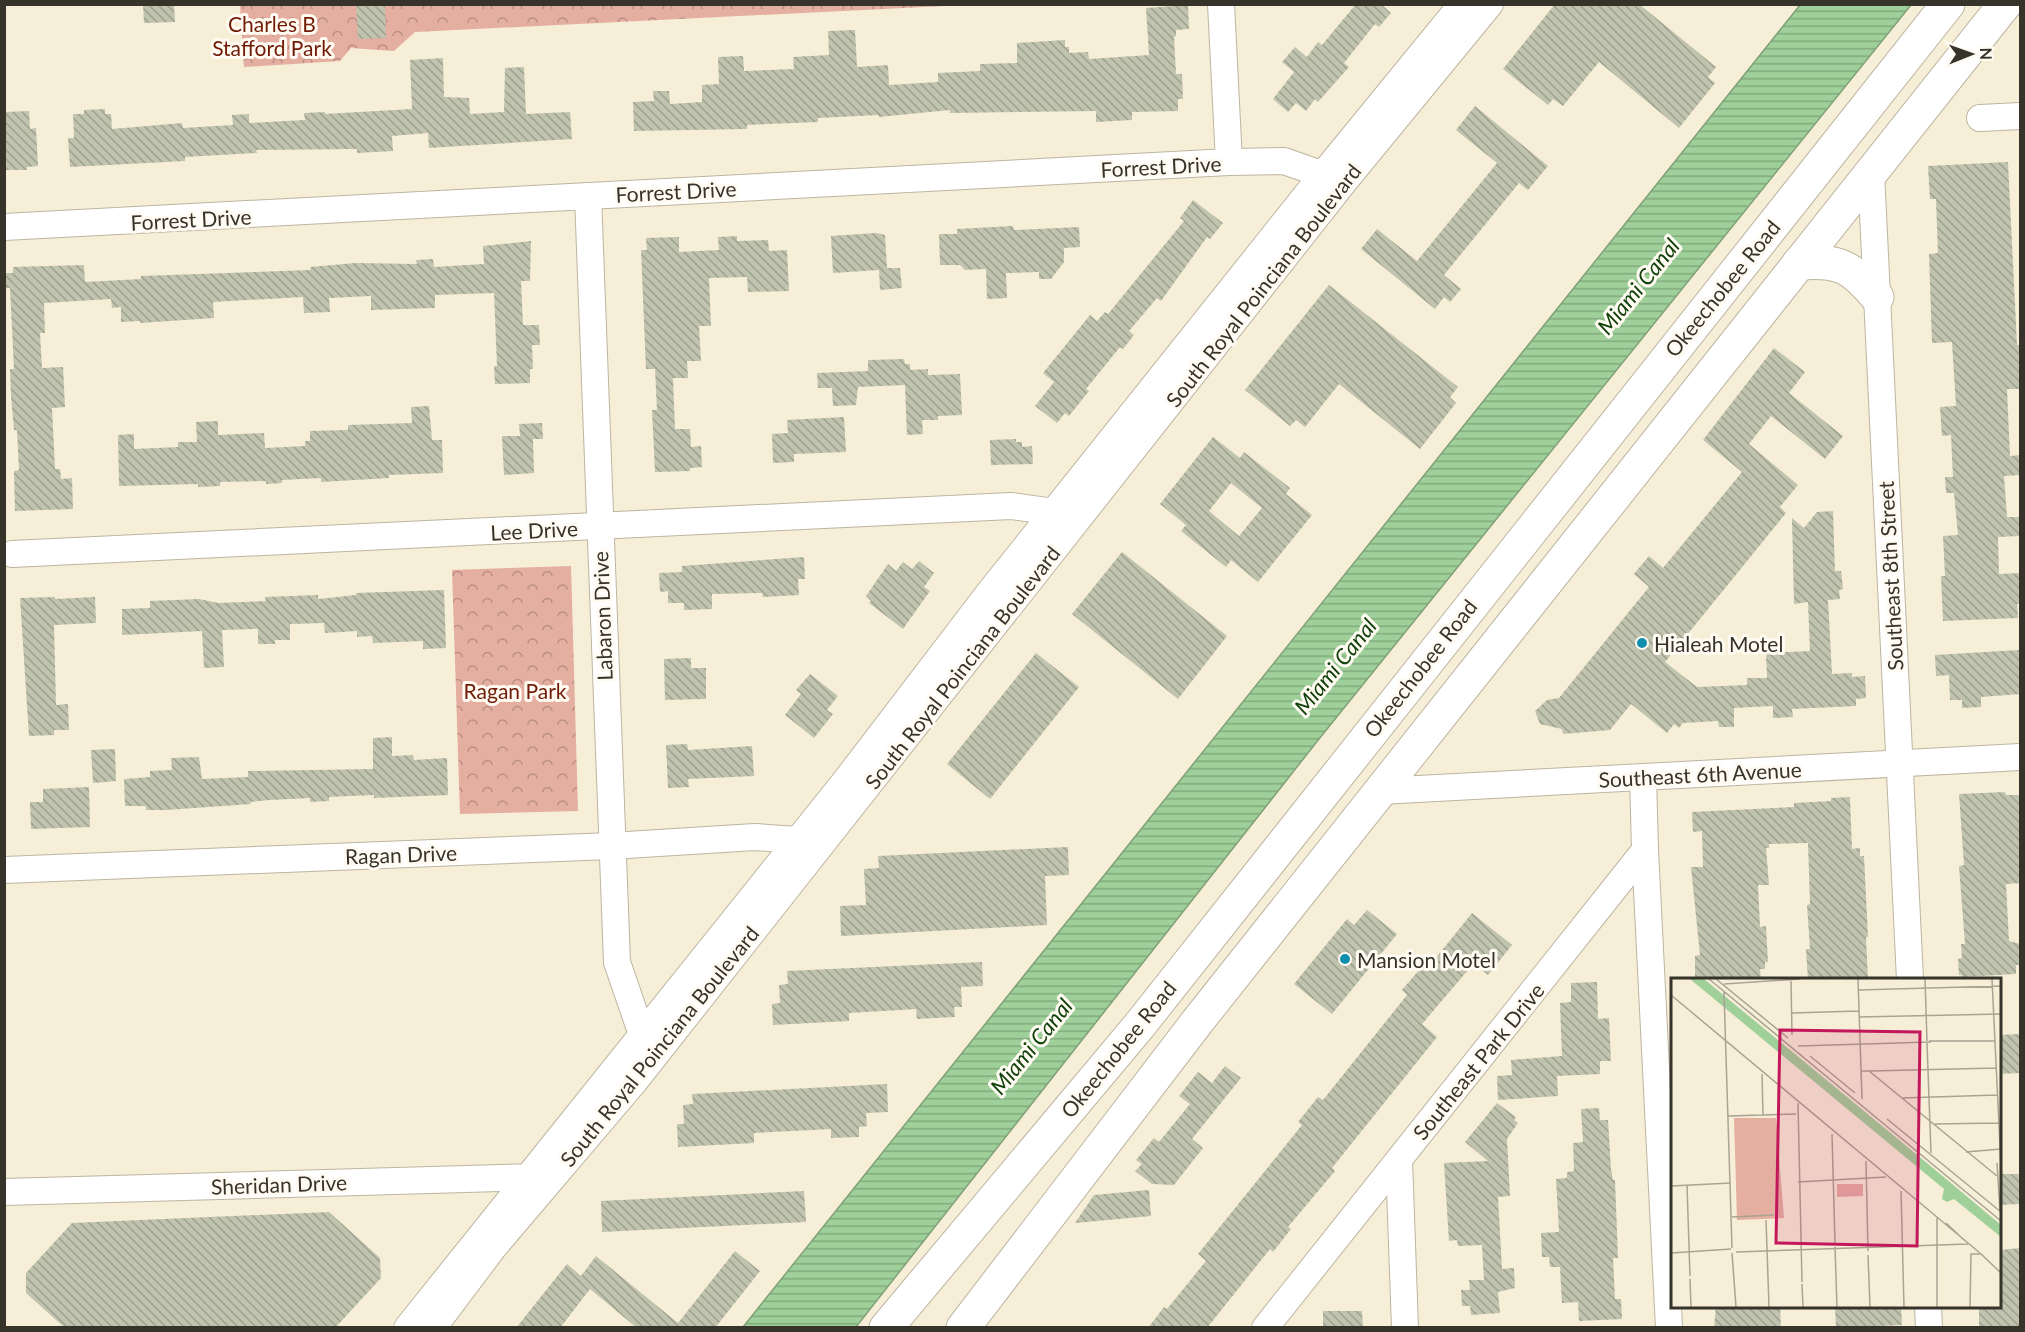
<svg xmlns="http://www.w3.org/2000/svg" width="2025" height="1332" viewBox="0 0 2025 1332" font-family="Lato,sans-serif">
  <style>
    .park { fill: url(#park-crowns) }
    .water { fill: url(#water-rules); stroke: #80a178; stroke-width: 1.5 }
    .building { fill: url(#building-back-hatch); fill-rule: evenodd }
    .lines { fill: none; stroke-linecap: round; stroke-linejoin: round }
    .minor-casing { stroke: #bdb5a1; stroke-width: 28 }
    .highway-casing { stroke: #bdb5a1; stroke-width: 35 }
    .minor { stroke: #fff; stroke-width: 26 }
    .highway { stroke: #fff; stroke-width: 33 }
    .poi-dot { fill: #0f8eae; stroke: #fffbf3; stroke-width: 2 }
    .labels { text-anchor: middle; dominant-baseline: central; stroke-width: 6; stroke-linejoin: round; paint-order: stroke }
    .park-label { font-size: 21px; fill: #701b06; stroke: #fffbf3 }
    .street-label { font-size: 21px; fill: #36332a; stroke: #fffbf3 }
    .poi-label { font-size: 21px; fill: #36332a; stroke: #fffbf3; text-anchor: start }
    .water-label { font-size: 22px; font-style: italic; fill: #11410b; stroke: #fffbf3 }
    .inset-road { fill: none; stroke: #aaa392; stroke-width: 1.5 }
    .view { fill: #c2185b; fill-opacity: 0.15; stroke: #c2185b; stroke-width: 3 }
    .inset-edge { fill: none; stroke: #36332a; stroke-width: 3 }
  </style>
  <defs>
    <pattern id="park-crowns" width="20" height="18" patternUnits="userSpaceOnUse" patternTransform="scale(1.5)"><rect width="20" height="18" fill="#e4aea1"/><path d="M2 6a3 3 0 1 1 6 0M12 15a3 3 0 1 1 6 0" fill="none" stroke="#ba8e83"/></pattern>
    <pattern id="water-rules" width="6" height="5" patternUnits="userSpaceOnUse" patternTransform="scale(1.5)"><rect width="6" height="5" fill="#9fd099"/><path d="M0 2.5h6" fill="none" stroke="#82a97d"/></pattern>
    <pattern id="building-back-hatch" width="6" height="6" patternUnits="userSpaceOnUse" patternTransform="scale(1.5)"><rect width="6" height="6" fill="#c0c4ae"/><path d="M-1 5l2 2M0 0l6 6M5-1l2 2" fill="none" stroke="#9da08e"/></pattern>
  </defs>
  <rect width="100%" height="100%" fill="#f7eed8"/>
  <g class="park">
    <path d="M240 5H965L415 32 394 51 351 48 340 61 244 67Z"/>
    <path d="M571 566 578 811 460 814 452 570Z"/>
  </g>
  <path class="water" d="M1800 5H1911L1319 739 856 1327H743Z"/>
  <g class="building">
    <path d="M143 4H174L175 22 144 23Z"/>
    <path d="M356 4H385L386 38 358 39Z"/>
    <path d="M1356 4H1381L1391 13 1379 27 1375 24 1344 63 1349 67 1318 102 1315 99 1306 111 1296 103 1288 112 1273 99 1294 72 1282 62 1295 47 1307 57 1318 42 1322 45Z"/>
    <path d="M1555 4H1639L1716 67 1708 77 1715 83 1679 128 1599 62 1563 106 1553 99 1548 105 1503 69Z"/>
    <path d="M1188 5 1189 29 1176 30V36L1174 37 1176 74H1182L1183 99H1178V111L1132 112V120L1096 122V111L950 113V110L879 117 878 115 818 118V122L747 125V129L634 131 633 102 654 101 653 91H669L670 104 702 102V85L719 84 718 57 743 56 744 71 794 69 793 57 829 55 828 31 855 30 857 67 888 65 889 85 938 82V73L980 71V64L1017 63V43L1065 40V47H1069V53L1088 52 1089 59 1149 55 1146 8Z"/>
    <path d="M443 58 444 97 469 98 470 114 504 112 505 68 524 67 526 114 570 112 572 139 429 148 428 133 392 136 393 151 357 153V149L256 150 257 153 185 157V161L70 167 68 138H74L73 114H84V110L105 109V114H111L112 129 182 123 183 128 233 125 232 115 249 114V123L305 120 304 113 325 112V114L412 109 410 60Z"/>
    <path d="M1475 106 1548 166 1528 190 1519 183 1444 275 1461 289 1450 302 1444 297 1435 309 1361 249 1377 229 1417 261 1497 163 1456 130Z"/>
    <path d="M29 111 30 129 36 128 38 166 27 167V170H4V112Z"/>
    <path d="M2008 162 2017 345H2020V389H2007L2010 456 2020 455V475L2004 476 2007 517H2020V536L1998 537 1999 574 2020 573V604H2017L2018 618 1943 621 1941 576H1945L1943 536 1958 535 1954 493H1946L1945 477H1953L1951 435 1942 436 1940 407 1956 406 1952 342 1932 343 1929 254 1938 253 1936 199H1930L1928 166Z"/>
    <path d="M1193 200 1223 223 1210 239 1207 237 1161 301 1157 298 1129 331 1134 335 1123 349 1120 347 1086 389 1089 391 1069 416 1065 413 1057 423 1035 406 1054 382 1043 373 1090 315 1097 321 1105 312 1108 314 1184 221 1180 218Z"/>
    <path d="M1013 226 1014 230 1079 227 1080 247 1064 248V262L1051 279H1039V272L1006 273 1007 298 987 299 986 269 965 270 960 265H940L939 234H957V229Z"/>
    <path d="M876 233 885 235 887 268H900L902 288 880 290 879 270 833 273 831 236Z"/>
    <path d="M737 236V241L768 240 769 251 787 250 789 291 748 292 747 277 709 278 711 326H699L701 361H687L688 378H673L675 429H690L691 447 701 446 702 467 690 468V471L655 472 652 410H657L655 369H646L641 250H647L646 238 679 237V252L719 250 718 237Z"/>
    <path d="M531 241 530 281H521L523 325H539L540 345H532L533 369H530V383L495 384 494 366H497L494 293 435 295V308L371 310V296L329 298 330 312 304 313 303 297 213 302 214 318 140 323V321L121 322V307L112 308 111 299 44 303 45 333H40L42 368 63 367 65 407 52 408 55 469H60L61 479 72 478 73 509 15 511 14 471 19 470 17 430H14L11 396 10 369H14L10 288H6L5 273H13V267L84 265 85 282 141 279V276L311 270 310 267 355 263 417 264 416 260 433 259 434 267 484 264 483 246Z"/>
    <path d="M1329 285 1458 387 1450 397 1456 403 1420 449 1339 384 1305 427 1296 420 1290 426 1245 390Z"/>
    <path d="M1774 348 1805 372 1789 393 1843 436 1825 459 1771 416 1749 444 1798 485 1780 507 1786 513 1665 662 1697 687 1747 685V678H1767L1766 653 1810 651 1808 602 1794 604 1792 518 1804 528 1817 512 1833 511 1835 571H1841L1843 589 1839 590 1840 599 1828 600 1832 674 1852 673V677L1865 676 1866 698 1856 699V706L1792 709 1793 717 1773 718V706L1734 708V727H1719L1718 721 1683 723 1679 728 1674 724 1667 733 1631 704 1610 730 1563 734 1562 729 1540 724 1535 711 1547 700 1559 698 1649 587 1634 574 1649 556 1663 568 1742 472 1703 440Z"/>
    <path d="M904 359 905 364H910V370L928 369V375L960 374 962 415 938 416V420H922L923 434 907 435 905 385 858 387 856 405 833 406 832 388H818L817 373 868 371V360Z"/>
    <path d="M429 406 432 440H442L443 473 389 475V478L321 482V478L282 480V483L266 484V481L220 482V486L198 487V484L119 486 118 435 134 434V449L178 447V442H197L196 422 218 421V435L264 433 265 448 305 446V441H310V431L348 430V425L412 423 411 407Z"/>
    <path d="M844 417 846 452 794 454V462L773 463 772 434 788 433 787 420Z"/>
    <path d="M542 423 543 439H533L534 473 504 475 502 436H520L519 424Z"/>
    <path d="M1213 437 1240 458 1244 452 1290 488 1286 494 1312 515 1258 582 1231 560 1226 567 1181 531 1186 525 1160 504ZM1231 483 1262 508 1239 536 1209 511Z"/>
    <path d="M1016 439V442H1022V447L1032 446 1033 464 991 465 990 440Z"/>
    <path d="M1122 552 1227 636 1178 699 1072 614Z"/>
    <path d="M804 557 805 579H798L799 595 763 597 762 593 712 594V609L684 610V603H668V591L660 592 659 573 682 572V566Z"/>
    <path d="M919 561 934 573 924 587 930 591 903 629 869 603 871 601 866 596 888 564 896 571 903 562 912 569Z"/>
    <path d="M444 590 446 648 423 649V641L373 643 372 636 357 637V631L325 633 324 623 290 624V640H275V644H258V629L222 630 224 667 204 668 202 631 122 635V609L150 608V601L199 599 218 603 266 601 265 597 318 595V599L356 595V593Z"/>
    <path d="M55 597V599L95 597 96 623 54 625 56 705 68 704 69 730H54V735L29 736 20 598Z"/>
    <path d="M2019 650 2020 694 1981 697V707L1962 708V700H1950L1949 675 1936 676 1935 655Z"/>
    <path d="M1036 653 1079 687 990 799 947 764Z"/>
    <path d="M691 658V668H706V699L665 700 664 659Z"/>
    <path d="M810 674 838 696 827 710 833 714 814 738 785 715 801 694 796 690Z"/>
    <path d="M392 737V756L413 755 414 760 447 758 448 795 374 798V795L329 797V801L310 802V798L270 800 250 802 251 804 166 810H146V806H125L124 779 150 777V771L172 770 171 758 199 757 202 779 248 777V771L373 769V738Z"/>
    <path d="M687 744 688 750 752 746 754 776 688 779 689 787 668 788 666 745Z"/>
    <path d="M115 749 116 781 93 783 91 750Z"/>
    <path d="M89 787 90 827 31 829 30 802H43V789Z"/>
    <path d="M2005 792 2006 795H2020V883L2006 884 2009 941 2020 944V965H2016V974L1962 977V975H1959L1958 959 1962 958 1961 944H1965L1959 866 1964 865 1959 794Z"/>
    <path d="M1850 797 1852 849 1860 848V856H1864L1868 937H1866L1868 980H1808L1806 949H1810L1807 905 1810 904 1808 843 1769 844V848H1766L1769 885H1758L1760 927 1766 926 1768 962H1765V969H1760L1761 980H1695V956L1700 955 1691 867H1703L1702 831 1693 832 1692 812 1794 807V803L1831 801V798Z"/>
    <path d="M1068 847 1069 875 1045 876 1047 925 841 936 840 906 866 905 864 869 879 868 878 856Z"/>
    <path d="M1367 910 1397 934 1332 1014 1294 984 1347 919 1354 925Z"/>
    <path d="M1472 913 1512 945 1488 975 1474 963 1422 1024 1437 1037 1332 1168 1335 1171 1288 1227 1291 1229 1273 1252 1270 1249 1207 1328H1148L1164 1307 1167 1309 1206 1261 1198 1254 1302 1125 1298 1122 1318 1097 1323 1100 1407 995 1402 990 1431 956 1435 959Z"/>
    <path d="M982 962 983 986 961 987 962 1007H954L955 1017 917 1019 916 1009 849 1013V1021L773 1025 772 1004 780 1003 779 985 788 984 787 971Z"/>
    <path d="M1597 982 1598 1019 1609 1018 1611 1061H1600V1074L1557 1076 1558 1096 1498 1100 1497 1076 1512 1075 1511 1060 1562 1056 1560 1003 1571 1002V983Z"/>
    <path d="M2019 1034 2020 1073 2000 1074V1035Z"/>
    <path d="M1225 1066 1241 1078 1192 1139 1203 1148 1174 1185 1152 1184 1135 1171 1142 1164 1136 1160 1154 1138 1159 1142 1190 1104 1179 1096 1198 1072 1212 1083Z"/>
    <path d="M887 1084 888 1112 866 1113 867 1126 859 1127V1137L831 1138V1129L754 1133V1143L678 1147 677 1124H684L683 1105 693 1104 692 1094Z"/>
    <path d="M1497 1103 1516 1117 1514 1120 1518 1123 1507 1139 1510 1196 1498 1197 1502 1269 1514 1268 1515 1288 1498 1292 1500 1313 1471 1315 1470 1306H1462L1461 1290H1470L1469 1280H1484L1482 1245 1458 1246 1457 1240 1449 1241 1444 1163 1488 1161 1465 1142Z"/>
    <path d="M1599 1108 1600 1120H1608L1611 1169 1613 1180H1615L1618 1258H1613L1615 1299H1621L1622 1319 1579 1321 1578 1302 1562 1303 1560 1267H1550L1549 1257H1542L1541 1233 1559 1232 1556 1179 1567 1178V1172L1574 1171 1573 1143 1583 1142 1581 1109Z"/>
    <path d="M2000 1174H2020V1204L2000 1205Z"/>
    <path d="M1149 1190 1151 1216 1075 1223 1094 1195Z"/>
    <path d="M804 1191 806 1222 602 1232 601 1201Z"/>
    <path d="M329 1212 380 1258 381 1278 335 1328H65L26 1293V1273L72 1223Z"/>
    <path d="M2020 1248V1328H1979V1306H2000V1250Z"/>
    <path d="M735 1251 760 1271 715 1328H637L590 1289 560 1328H516L567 1264 581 1276 596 1256 678 1323Z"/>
    <path d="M1716 1306H1780L1781 1328H1714Z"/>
    <path d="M1835 1306H1901L1902 1325 1836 1328Z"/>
    <path d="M1323 1311H1362L1363 1328H1323Z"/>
  </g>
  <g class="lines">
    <defs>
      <g id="minor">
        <path d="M1221 4 1229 162"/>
        <path d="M1980 118 2020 116"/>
        <path d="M1871 172 1910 980"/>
        <path d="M588 196 617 962 641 1032"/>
        <path d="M4 227 1229 162 1284 161 1338 180"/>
        <path d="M12 554 1011 506 1054 512"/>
        <path d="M1380 791 2020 757"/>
        <path d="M1645 850 1669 1328"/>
        <path d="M4 870 611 846 755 837 797 840"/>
        <path d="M1399 1160 1405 1328"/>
        <path d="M4 1192 538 1177"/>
        <path d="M1928 1306 1929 1328"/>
        <path d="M407 1328 846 780 988 594 1323 174 1462 4"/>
        <path d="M433 1328 494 1247 635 1081 1344 182 1490 4"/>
        <path d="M1265 1328 1645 850 1643 777"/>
      </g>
      <g id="highway">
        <path d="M1799 263C1839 260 1851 266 1877 297"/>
        <path d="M886 1328 1139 1026 1948 4"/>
        <path d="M963 1328 1197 1022 2005 4"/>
      </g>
    </defs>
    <use href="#minor" class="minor-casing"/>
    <use href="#highway" class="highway-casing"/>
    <use href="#minor" class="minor"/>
    <use href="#highway" class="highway"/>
  </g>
  <g class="poi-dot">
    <circle cx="1642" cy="643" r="6"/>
    <circle cx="1345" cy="959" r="6"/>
  </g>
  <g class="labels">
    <g class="park-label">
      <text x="272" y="23">Charles B<tspan x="272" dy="24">Stafford Park</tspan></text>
      <text x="515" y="690">Ragan Park</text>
    </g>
    <g class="street-label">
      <text transform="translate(1161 166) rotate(-3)">Forrest Drive</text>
      <text transform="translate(676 191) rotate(-3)">Forrest Drive</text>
      <text transform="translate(191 219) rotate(-3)">Forrest Drive</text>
      <text transform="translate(1263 285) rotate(-52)">South Royal Poinciana Boulevard</text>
      <text transform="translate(1722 288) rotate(-51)">Okeechobee Road</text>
      <text transform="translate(534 530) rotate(-3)">Lee Drive</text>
      <text transform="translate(1890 576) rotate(-93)">Southeast 8th Street</text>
      <text transform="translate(602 616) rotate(-92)">Labaron Drive</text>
      <text transform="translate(962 667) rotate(-52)">South Royal Poinciana Boulevard</text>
      <text transform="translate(1420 668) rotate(-52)">Okeechobee Road</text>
      <text transform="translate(1700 774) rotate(-3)">Southeast 6th Avenue</text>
      <text transform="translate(401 854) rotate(-2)">Ragan Drive</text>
      <text transform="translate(659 1046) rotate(-51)">South Royal Poinciana Boulevard</text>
      <text transform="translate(1118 1049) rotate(-51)">Okeechobee Road</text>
      <text transform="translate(1478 1061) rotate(-51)">Southeast Park Drive</text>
      <text transform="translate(279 1184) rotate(-2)">Sheridan Drive</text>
    </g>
    <g class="poi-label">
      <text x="1654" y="643">Hialeah Motel</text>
      <text x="1357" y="959">Mansion Motel</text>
    </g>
    <g class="water-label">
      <text transform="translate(1638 286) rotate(-51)">Miami Canal</text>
      <text transform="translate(1335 666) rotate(-51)">Miami Canal</text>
      <text transform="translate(1031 1046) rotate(-51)">Miami Canal</text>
    </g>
  </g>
  <g transform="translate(1671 978)">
    <rect width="330" height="330" fill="#f7eed8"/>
    <path d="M63 140H105L113 240 66 242ZM166 206H192V218L166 219Z" fill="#e4aea1"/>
    <path d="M19 1H33L268 195 330 247V259L283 221 276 224 271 221 273 211Z" fill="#9fd099"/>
    <path class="inset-road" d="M38 1 330 243M45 1 117 60M120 1 121 57M187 1 191 121M254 1 256 63M321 1 330 189M53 6 129 1M187 12 330 8M53 14 61 270M0 17 309 275M121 35 188 33M188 39 330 36M258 63H324M256 65 260 175M127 68 260 64M139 78 184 115M190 93H198L326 198M199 93 325 90M91 96 92 137M231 120 326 117M127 125 131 304M57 138 125 136M216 141 330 234M264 146 328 145M161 156 164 265M295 174 330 171M195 183 197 273M326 185 329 233M127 204 215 199M16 207 19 298M0 208 60 205M230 213 233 329M61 239 103 237M266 240V329M95 242 98 329M275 245 293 262M164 269 166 329M65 274 297 266M0 275 60 271M61 275 65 329M197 277 199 329M19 301 20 329M131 306 132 329M299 329 300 276H310L330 295"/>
    <path class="view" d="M109 52 249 54 246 268 105 265Z"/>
    <rect width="330" height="330" class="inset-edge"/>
  </g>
  <rect width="2025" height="1332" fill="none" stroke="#36332a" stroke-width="12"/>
  <g transform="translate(1971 54) rotate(89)" stroke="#fffbf3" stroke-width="4.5" paint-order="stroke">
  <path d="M0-4.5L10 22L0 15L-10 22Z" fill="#36332a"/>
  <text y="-9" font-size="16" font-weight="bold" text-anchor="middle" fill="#36332a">N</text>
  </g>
</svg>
